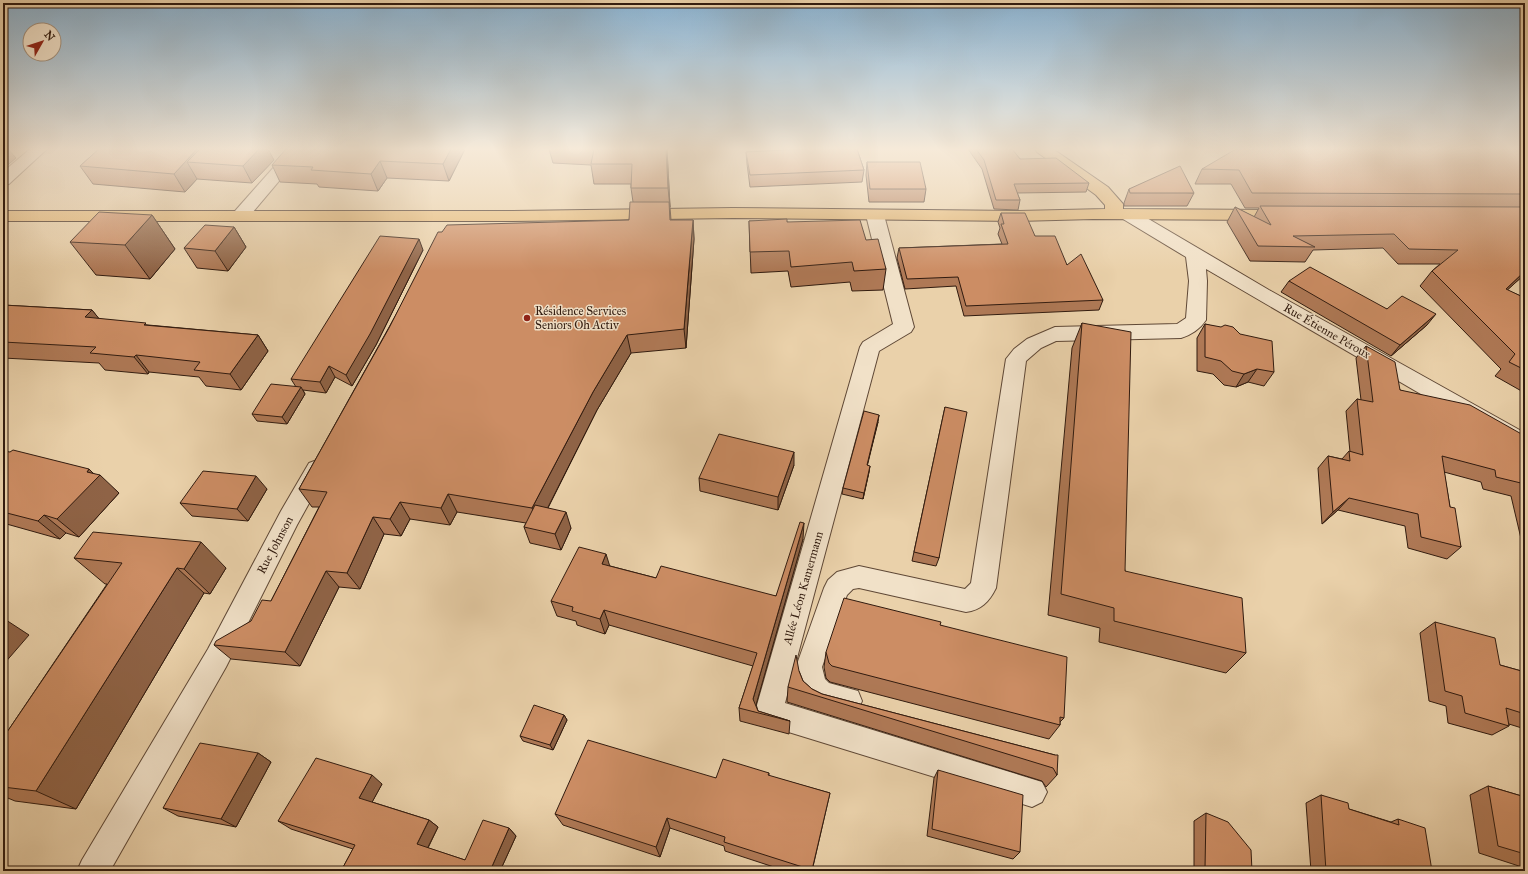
<svg xmlns="http://www.w3.org/2000/svg" width="1528" height="874" viewBox="0 0 1528 874" font-family="'IM FELL Great Primer',serif">
  <style>
    .lines { fill: none; stroke-linecap: round; stroke-linejoin: round }
    .minor-casing { stroke: #5f4836; stroke-width: 2 }
    .major-casing { stroke: #311b0f; stroke-width: 2 }
    .minor { fill: #f1e1c8; fill-rule: evenodd }
    .major { fill: #e5b875; fill-rule: evenodd }
    .wall { fill: #af7956; stroke: #311b0f }
    .shaded-wall { fill: #8f6346; stroke: #311b0f }
    .building { fill: #cc8d64; stroke: #311b0f }
    .poi-dot { fill: #8f2418; stroke: #f1e1c8; stroke-width: 1.5 }
    .labels { text-anchor: middle; dominant-baseline: central; stroke-width: 3; stroke-linejoin: round; paint-order: stroke }
    .poi-label { font-size: 12px; fill: #311b0f; stroke: #f1e1c8; text-anchor: start }
    .street-label { font-size: 12px; fill: #311b0f; stroke: #f1e1c8 }
  </style>
  <rect width="100%" height="100%" fill="#ead1aa"/>
  <filter id="stains"><feTurbulence type="fractalNoise" baseFrequency=".005" numOctaves="4"/><feColorMatrix values="0 0 0 0 .2 0 0 0 0 .09 0 0 0 0 .02 0 0 0 .5 -.17"/></filter>
  <radialGradient id="worn" r=".72"><stop offset=".6" stop-color="#630" stop-opacity="0"/><stop offset="1" stop-color="#630" stop-opacity=".3"/></radialGradient>
  <g class="lines">
    <defs>
      <g id="minor">
        <path d="M30 149H47L9 184 3 185V172Z"/>
        <path d="M290 149H306L247 219 241 220 235 219 232 215 235 211Z"/>
        <path d="M875 210 881 211 884 215 914 327 911 332 879 351 785 703 1042 782 1047 792 1042 802 1032 807 769 726 759 722 755 712 860 347 863 342 893 324 866 215 869 211Z"/>
        <path d="M1129 210 1135 211 1269 290 1525 433V453L1517 450 1206 269 1207 281 1206 320C1200 329 1191 335 1181 338L1056 341 1041 348 1026 361 996 588C989 602 981 610 966 612L859 588 853 589 847 595 822 667 825 679 829 683 858 691 862 701 858 711 848 714 811 703 803 695 799 686 796 667 824 588 828 580 837 572 859 566 965 589 971 583 1006 359 1014 349 1027 339 1055 327 1177 324 1186 318 1189 281 1186 257 1123 219 1120 215 1123 211Z"/>
        <path d="M317 460 325 463 328 469 297 525 226 667 110 871H77L82 860 208 649 281 511 309 463Z"/>
      </g>
      <path id="major" d="M1035 149H1053L1108 187 1123 204V209L1286 210 1292 211 1295 215 1292 219 1286 220 1093 219 1018 221 733 218 513 221H3V211H513L733 208 1018 211 1105 209V205L1096 195 1037 152Z"/>
    </defs>
    <use href="#minor" class="minor-casing"/>
    <use href="#major" class="major-casing"/>
    <use href="#minor" class="minor"/>
    <use href="#major" class="major"/>
  </g>
  <g class="wall">
    <path d="M99 149 274 160 252 183 197 179 185 192 93 184 80 166Z"/>
    <path d="M465 149 449 181 387 178 378 191 319 187 317 184 280 182 272 165Z"/>
    <path d="M549 149H667L670 207 671 220H693L694 239 686 348 631 353 597 410 548 508 571 528 561 550 530 543 524 527 526 523 457 512 450 525 410 519 401 536 384 534 360 589 339 587 300 666 231 659 214 645 251 621 271 601 319 507H312L299 489 442 232 629 220 633 202 631 188V184H594L591 165 553 163Z"/>
    <path d="M805 149H857L864 170 862 182 750 187 747 164 746 152Z"/>
    <path d="M968 149H1012L1020 159 1089 183 1086 192 1017 193 1020 200 1018 210 994 209 982 169Z"/>
    <path d="M1525 149V274L1507 290 1525 298V393L1495 376 1501 369 1420 286 1432 271 1440 264H1398L1383 248 1313 250 1305 262 1250 261 1227 222 1235 207 1254 217 1259 208H1245L1231 184H1195L1202 169Z"/>
    <path d="M867 162 926 189 924 202H869L866 175Z"/>
    <path d="M1129 189 1194 193 1187 206H1124V203Z"/>
    <path d="M1001 213 1035 236 1067 265 1103 300 1099 310 964 316 956 286 905 289 897 258 899 248 1002 244 998 234 1000 228 998 222Z"/>
    <path d="M152 215 175 249 150 279 96 275 70 242Z"/>
    <path d="M749 221 787 222 866 240 886 269 883 290 852 291 850 282 791 287 788 271 751 273Z"/>
    <path d="M234 227 246 247 228 271 197 268 184 248Z"/>
    <path d="M423 250 376 345 352 386 335 377 326 393 303 390 305 394 287 424 257 421 252 414 296 387 291 379Z"/>
    <path d="M1289 281 1387 309 1427 325 1391 356 1281 292Z"/>
    <path d="M3 305 92 310 99 319 148 325 258 335 268 351 241 390 206 386 199 377 149 372 148 374 105 370 99 363 3 358Z"/>
    <path d="M1082 323 1125 571 1246 653 1226 673 1099 642 1100 628 1048 615 1072 348Z"/>
    <path d="M1205 324 1240 334 1274 372 1264 386 1248 382 1236 387 1224 385 1213 374 1197 371V338Z"/>
    <path d="M1366 346 1400 390 1525 436V548L1523 547 1511 496 1483 489 1481 482 1444 472 1450 507 1461 547 1447 559 1408 548 1405 526 1338 510 1322 524 1318 468 1328 456 1342 459 1349 451 1350 452 1346 411 1357 399 1361 400 1356 358Z"/>
    <path d="M945 407 939 558 936 566 912 561Z"/>
    <path d="M878 422 867 465 869 472 863 499 842 494 843 488Z"/>
    <path d="M3 451 93 473 119 493 79 537 66 533 60 539 3 523Z"/>
    <path d="M794 465 778 510 700 491 699 478Z"/>
    <path d="M267 489 248 521 192 516 180 503Z"/>
    <path d="M803 539 756 704 758 711 790 721 789 734 740 721 739 708 753 666 609 625 605 634 577 625 576 621 557 616 551 601 610 566 656 578 776 596Z"/>
    <path d="M74 558 226 568 210 594 204 593 76 809 15 801 3 796V738L107 584H105Z"/>
    <path d="M1435 622 1500 665 1525 672V729L1509 724V726L1492 735 1448 723 1446 706 1429 701 1420 633Z"/>
    <path d="M940 625 1064 718 1060 722V725L1049 739 830 682 826 678 824 667 826 652Z"/>
    <path d="M799 671 803 681 812 689 822 694 1055 755 1057 775 1046 787 1042 781 787 702 788 687Z"/>
    <path d="M564 715 567 720 553 750 523 741 520 736Z"/>
    <path d="M258 753 271 762 236 827 178 816 163 808Z"/>
    <path d="M938 770 1020 852 1013 859 927 836 934 778Z"/>
    <path d="M769 773V776L830 793 812 871H786L725 851 724 846 670 828 660 857 563 825 555 814 716 778Z"/>
    <path d="M382 784 372 802 429 820 438 827 428 848 465 860 509 828 516 836 500 871H341L353 849 291 829 278 821Z"/>
    <path d="M1488 786 1525 797V868L1479 853 1470 795Z"/>
    <path d="M1321 795 1349 809 1391 822 1398 819 1432 871H1311L1306 803Z"/>
    <path d="M1206 813 1252 871H1194V821Z"/>
  </g>
  <g class="shaded-wall">
    <path d="M5 149H8L16 158 3 169V150Z"/>
    <path d="M197 149H210L187 162 197 179 185 192 174 174Z"/>
    <path d="M259 149H268L274 160 252 183 243 166Z"/>
    <path d="M451 149H465L449 181 443 164Z"/>
    <path d="M666 149H667L670 207 668 188Z"/>
    <path d="M380 161 387 178 378 191 371 174Z"/>
    <path d="M152 215 175 249 150 279 125 245Z"/>
    <path d="M693 220 694 239 686 348 684 329Z"/>
    <path d="M234 227 246 247 228 271 215 251Z"/>
    <path d="M419 239 423 250 376 345 352 386 346 375Z"/>
    <path d="M1525 271V274L1492 304 1506 289Z"/>
    <path d="M92 310 105 326 85 317Z"/>
    <path d="M1436 314 1427 325 1391 356 1400 345Z"/>
    <path d="M258 335 268 351 241 390 230 374Z"/>
    <path d="M627 335 631 353 597 410 539 525 532 508 593 392Z"/>
    <path d="M136 355 149 372 148 374 134 357Z"/>
    <path d="M329 366 335 377 326 393 320 382Z"/>
    <path d="M1257 369 1248 382 1236 387 1244 374Z"/>
    <path d="M301 387 305 394 287 424 282 417Z"/>
    <path d="M879 415 878 422 866 471 867 465Z"/>
    <path d="M794 452V465L778 510V497Z"/>
    <path d="M870 466 869 472 863 499 864 493Z"/>
    <path d="M89 469 97 477 100 475 119 493 79 537 57 519Z"/>
    <path d="M256 476 267 489 248 521 237 509Z"/>
    <path d="M448 494 457 512 450 525 441 508Z"/>
    <path d="M1349 498 1338 510 1322 524 1333 512Z"/>
    <path d="M400 502 410 519 401 536 390 519Z"/>
    <path d="M566 512 571 528 561 550 555 534Z"/>
    <path d="M44 515 66 533 60 539 38 521Z"/>
    <path d="M373 517 384 534 360 589 347 573Z"/>
    <path d="M804 523 803 539 754 712 753 699Z"/>
    <path d="M201 542 226 568 210 594 184 569Z"/>
    <path d="M606 554 611 570 602 564Z"/>
    <path d="M177 568 204 593 76 809 36 791Z"/>
    <path d="M326 571 339 587 300 666 285 652Z"/>
    <path d="M604 610 609 625 605 634 600 619Z"/>
    <path d="M3 618 29 635 3 665Z"/>
    <path d="M564 715 567 720 553 750 550 745Z"/>
    <path d="M258 753 271 762 236 827 221 819Z"/>
    <path d="M372 775 382 784 370 806 359 798Z"/>
    <path d="M667 818 670 828 660 857 656 847Z"/>
    <path d="M429 820 438 827 426 851 417 844Z"/>
    <path d="M509 828 516 836 500 871H490Z"/>
  </g>
  <g class="building">
    <path d="M99 149H197L174 174 80 166Z"/>
    <path d="M200 149H259L243 166 187 162Z"/>
    <path d="M286 149H451L443 164 380 161 371 174 311 170 313 167 272 165Z"/>
    <path d="M594 149H666L668 188H631L632 164H591Z"/>
    <path d="M806 149H805H857L864 170 750 175 746 152Z"/>
    <path d="M976 149H1012L1020 159 1056 158 1089 183 1014 184 1020 200H996L984 160Z"/>
    <path d="M1236 149H1525V194L1252 193 1239 170 1202 169Z"/>
    <path d="M867 162H920L926 189H870Z"/>
    <path d="M1180 166 1194 193H1130L1129 189Z"/>
    <path d="M630 202H669L670 220H693L684 329 627 335 593 392 532 508 448 494 441 508 400 502 390 519 373 517 347 573 326 571 285 652 214 645 216 641 251 621 262 600 271 601 327 492 299 489 389 328 438 232H442L447 225 629 220Z"/>
    <path d="M1260 206 1525 207V271L1506 289 1525 298V370L1509 362 1515 354 1432 271 1458 250 1409 249 1394 234 1293 236 1315 247 1258 246 1235 207 1271 225Z"/>
    <path d="M99 212 152 215 125 245 70 242Z"/>
    <path d="M1001 213H1025L1035 236H1055L1067 265 1081 254 1103 300 966 306 958 277 907 279 899 248 1008 244 1001 224H1004Z"/>
    <path d="M787 219V222L860 220 866 240 878 239 886 269 854 271 852 262 791 267 789 251 750 252 749 221Z"/>
    <path d="M205 225 234 227 215 251 184 248Z"/>
    <path d="M380 236 419 239 370 334 346 375 329 366 320 382 291 379Z"/>
    <path d="M1310 267 1387 309 1402 296 1436 314 1400 345 1289 281Z"/>
    <path d="M3 305 92 310 85 317 146 323 144 325 258 335 230 374 194 370 200 362 136 355 134 357 90 353 96 347 3 342Z"/>
    <path d="M1082 323 1131 332 1125 571 1242 598 1246 653 1114 621V608L1061 594Z"/>
    <path d="M1205 324 1221 327 1225 325 1233 327 1240 334 1272 341 1274 372 1257 369 1244 374 1232 371 1221 361 1205 357Z"/>
    <path d="M1366 346 1395 362 1400 390 1470 405 1525 436V484L1496 477 1495 470 1442 456 1450 507 1455 508 1461 547 1421 537 1418 514 1349 498 1333 512 1328 456 1350 461 1349 451 1363 455 1357 399 1373 402Z"/>
    <path d="M271 384 301 387 282 417 252 414Z"/>
    <path d="M945 407 967 412 939 558 914 552Z"/>
    <path d="M864 411 879 415 867 465 870 466 864 493 843 488Z"/>
    <path d="M719 434 794 452 778 497 699 478Z"/>
    <path d="M13 450 89 469 87 472 100 475 57 519 44 515 38 521 3 512V451L10 452Z"/>
    <path d="M203 471 256 476 237 509 180 503Z"/>
    <path d="M535 505 566 512 555 534 524 527Z"/>
    <path d="M800 522 804 523 753 699 758 711 790 721 739 708 757 653 604 610 600 619 572 611 573 607 551 601 579 547 606 554 602 564 656 578 661 566 776 596Z"/>
    <path d="M93 532 201 542 184 569 177 568 36 791 3 787V738L122 563 74 558Z"/>
    <path d="M844 598 941 622 940 625 1067 657 1064 718 1060 717V725L832 666 829 663 826 652Z"/>
    <path d="M1435 622 1495 638 1500 665 1525 672V714L1506 708 1509 726 1465 713 1462 696 1445 691Z"/>
    <path d="M796 655 799 671 803 681 812 689 822 694 1055 755H1058L1057 775 1053 768 788 687Z"/>
    <path d="M534 705 564 715 550 745 520 736Z"/>
    <path d="M588 740 716 778 723 759 769 773 768 775 830 793 812 870 724 842 725 837 667 818 656 847 555 814Z"/>
    <path d="M200 743 258 753 221 819 163 808Z"/>
    <path d="M316 758 372 775 359 798 429 820 417 844 465 860 483 820 509 828 490 871H341L355 845 278 821Z"/>
    <path d="M938 770 1023 795 1020 852 932 829Z"/>
    <path d="M1488 786 1525 797V854L1498 846Z"/>
    <path d="M1321 795 1348 803 1349 809 1399 825 1398 819 1425 828 1432 871H1326Z"/>
    <path d="M1206 813 1228 822 1251 850 1252 871H1200L1205 868Z"/>
  </g>
  <linearGradient id="sky" x2="0" y2="1"><stop stop-color="#8ab4d4"/><stop offset="0.55" stop-color="#f6ead9"/><stop offset="1" stop-color="#f6ead9" stop-opacity="0"/></linearGradient>
  <rect width="1528" height="271" fill="url(#sky)"/>
  <circle class="poi-dot" cx="527" cy="318" r="4"/>
  <g class="labels">
    <g class="poi-label">
      <text x="535" y="311">Résidence Services<tspan x="535" dy="14">Seniors Oh Activ</tspan></text>
    </g>
    <g class="street-label">
      <text transform="translate(1327 331) rotate(30)">Rue Étienne Péroux</text>
      <text transform="translate(275 545) rotate(-62)">Rue Johnson</text>
      <text transform="translate(803 588) rotate(-74)">Allée Léon Kamermann</text>
    </g>
  </g>
  <rect width="1528" height="874" fill="none" stroke="#ead1aa" stroke-width="16"/>
  <rect x="4" y="4" width="1520" height="866" fill="none" stroke="#311b0f" stroke-width="2"/>
  <rect x="8" y="8" width="1512" height="858" fill="none" stroke="#311b0f"/>
  <g transform="translate(42 42) rotate(51)"><circle r="19" fill="#f1e1c8" stroke="#a4927e"/>
  <path d="M0-3L7 15L0 10L-7 15Z" fill="#8f2418"/>
  <text y="-6" font-size="11" font-weight="bold" text-anchor="middle" fill="#311b0f">N</text>
  </g>
  <rect width="100%" height="100%" filter="url(#stains)"/>
  <rect width="100%" height="100%" fill="url(#worn)"/>
</svg>
